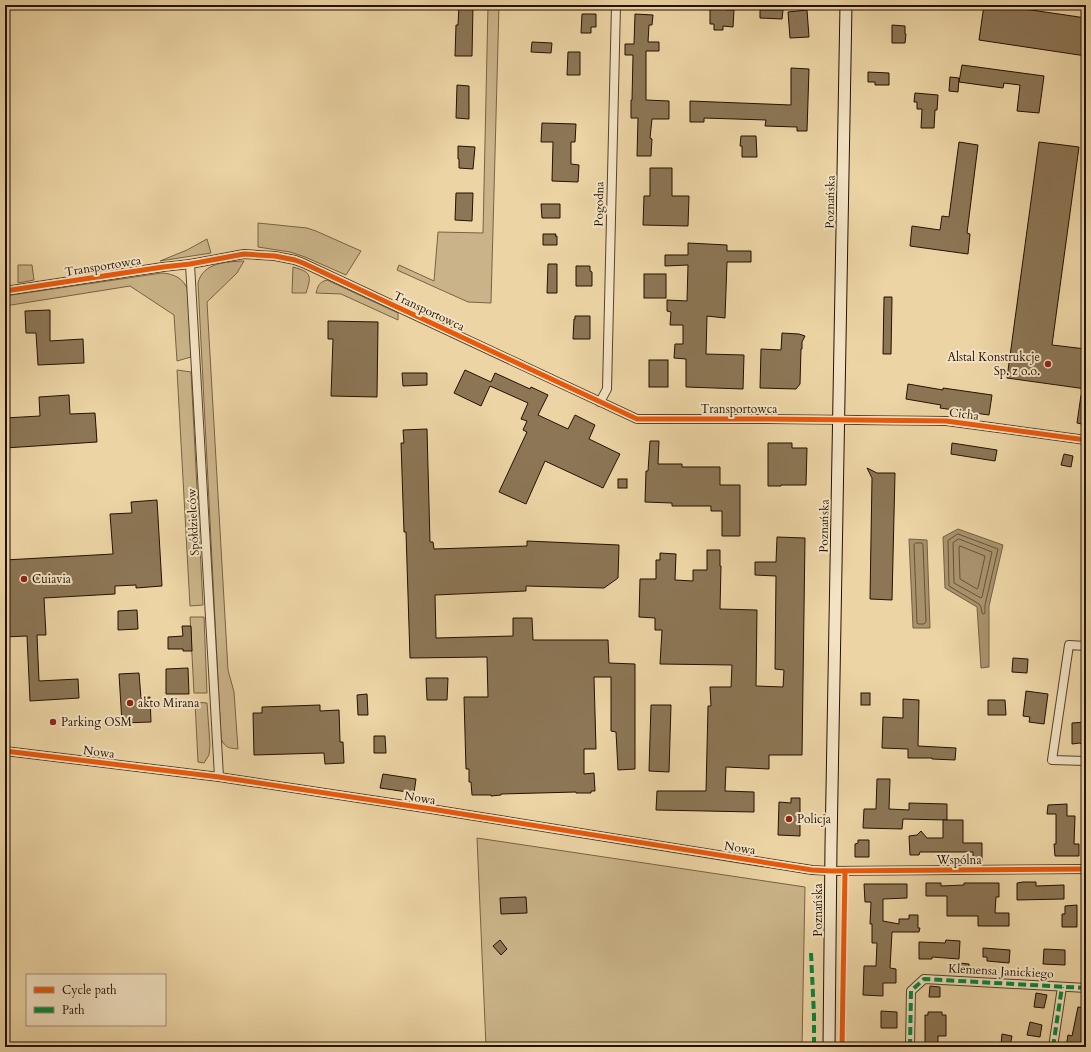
<svg xmlns="http://www.w3.org/2000/svg" width="1091" height="1052" viewBox="0 0 1091 1052" font-family="Cardo,serif">
  <style>
    .green { fill: #cab388; stroke: #776244 }
    .water { fill: #a8926c; stroke: #735e41 }
    .lines { fill: none; stroke-linecap: round; stroke-linejoin: round }
    .shore { stroke: #665236; stroke-width: 1 }
    .building { fill: #8c7655; stroke: #241100 }
    .minor-casing { stroke: #564229; stroke-width: 10 }
    .secondary-casing { stroke: #241100; stroke-width: 13 }
    .minor { stroke: #f3e3c4; stroke-width: 8 }
    .secondary { stroke: #f3e3c4; stroke-width: 11 }
    .quiet { stroke: #00873e; stroke-width: 4; stroke-dasharray: 8 4; stroke-linecap: butt }
    .cycleway-casing { stroke: #f3e3c4; stroke-width: 8 }
    .cycleway { stroke: #e8590c; stroke-width: 5 }
    .poi-dot { fill: #8f2418; stroke: #f3e3c4; stroke-width: 1.5 }
    .labels { text-anchor: middle; dominant-baseline: central; stroke-width: 4; stroke-linejoin: round; paint-order: stroke }
    .street-label { font-size: 12px; fill: #241100; stroke: #f3e3c4 }
    .poi-label { font-size: 12px; fill: #241100; stroke: #f3e3c4; text-anchor: start }
  </style>
  <rect width="100%" height="100%" fill="#ecd4a4"/>
  <filter id="stains"><feTurbulence type="fractalNoise" baseFrequency=".005" numOctaves="4"/><feColorMatrix values="0 0 0 0 .2 0 0 0 0 .09 0 0 0 0 .02 0 0 0 .5 -.17"/></filter>
  <radialGradient id="worn" r=".72"><stop offset=".6" stop-color="#630" stop-opacity="0"/><stop offset="1" stop-color="#630" stop-opacity=".3"/></radialGradient>
  <g class="green">
    <path d="M488 5H499L491 303 468 302 397 270 399 265 434 281 438 232 483 233Z"/>
    <path d="M258 223 307 228 316 231 361 251 346 275 305 257 290 252 258 247Z"/>
    <path d="M207 239 211 253 160 261 187 250Z"/>
    <path d="M244 261 237 273 207 302 228 670 234 692 238 749C228 748 226 748 221 739L198 283C203 262 227 262 244 261Z"/>
    <path d="M18 265H32L34 280 18 283Z"/>
    <path d="M293 267C311 272 312 275 306 293H292Z"/>
    <path d="M162 273C174 274 184 278 188 291L191 357 177 361 174 315 130 286 5 306V296Z"/>
    <path d="M327 280 398 313V320L341 294 316 293C318 286 319 282 327 280Z"/>
    <path d="M177 370 191 372 203 605 190 606Z"/>
    <path d="M190 617H204L207 693H194Z"/>
    <path d="M195 702 207 703 210 745 209 755 204 763 198 762Z"/>
    <path d="M477 838 805 887 802 1047H486Z"/>
  </g>
  <g class="water">
    <path d="M958 529 1003 545 989 606V667L981 668 977 607 945 588 943 537Z"/>
    <path d="M909 539 927 540 930 628H913Z"/>
  </g>
  <g class="lines">
    <g class="shore">
      <path d="M958 534 998 549 985 605V613L984 614 982 613 981 607 979 604 949 586 948 541Z"/>
      <path d="M959 539 992 552 982 597 981 598 954 583 953 543Z"/>
      <path d="M916 543H922L923 545 926 622 924 624H918L917 623 914 545Z"/>
      <path d="M960 546 985 556 978 588 977 589 960 579 959 548Z"/>
    </g>
  </g>
  <g class="building">
    <path d="M459 5H473L472 56H455L456 25H458Z"/>
    <path d="M984 5H997L1086 18V56L979 40Z"/>
    <path d="M710 6 726 7V10H734L733 27 723 26V30H714V24H710Z"/>
    <path d="M760 10H783L782 19 760 18Z"/>
    <path d="M807 10 809 37 790 38 788 12Z"/>
    <path d="M582 14H596V27H591V33H581Z"/>
    <path d="M635 14 653 15 652 25H649L648 42H659V51H646V100L669 101V119H652L650 138 652 139 651 156H637L638 118H631V100H632L633 55H625V44H634Z"/>
    <path d="M892 25 905 26V34H906L905 43H892Z"/>
    <path d="M532 42 552 43 551 53 531 52Z"/>
    <path d="M568 52H580V75H567Z"/>
    <path d="M962 65 1044 76 1039 113 1017 111 1020 85 1004 83 1003 88 959 82Z"/>
    <path d="M791 68 809 69 807 131H797V127L765 126 766 120 704 118V122H690V101L791 105Z"/>
    <path d="M868 72 889 73V85H875V82H868Z"/>
    <path d="M950 77 959 78 958 92 949 91Z"/>
    <path d="M457 85 469 86V119L456 118Z"/>
    <path d="M915 93 938 95 937 110H935L934 128H921L922 109H917V102H914Z"/>
    <path d="M542 123 576 124 575 142H571V164L579 165 578 182 552 181 553 142H541Z"/>
    <path d="M741 136H756L757 157H742V146H740Z"/>
    <path d="M959 142 978 145 967 233 970 234 968 254 910 246 912 226 940 230 942 216 949 217Z"/>
    <path d="M1039 142 1079 147 1052 345 1086 349V389L1007 378Z"/>
    <path d="M458 146 475 147 473 169 459 168V159H458Z"/>
    <path d="M650 168H672V196H689L688 226 643 225 644 196H650Z"/>
    <path d="M456 193H473L472 221 455 220Z"/>
    <path d="M541 204H560V218H542Z"/>
    <path d="M543 234H556L555 236H557V245H543Z"/>
    <path d="M688 243 727 245V251H751V262H727L725 318 707 316 706 354 744 355 743 389 686 387V359L674 358 675 344H683V325H670L671 312 667 311V300L687 301 688 265 665 266V255H688Z"/>
    <path d="M548 264H557V293H547Z"/>
    <path d="M576 266H590V271L592 272V286H576Z"/>
    <rect x="644" y="274" width="22" height="24"/>
    <path d="M884 297H892L891 354H883Z"/>
    <path d="M50 310V341L83 339 84 363 38 365 36 333H26L25 311Z"/>
    <path d="M575 316H590V339H573L574 319H575Z"/>
    <path d="M328 321 378 322 377 397 331 396 333 339H328Z"/>
    <path d="M782 333 799 334 805 336 802 342V349H801L800 384 796 389 760 388 761 349 781 350Z"/>
    <rect x="649" y="360" width="19" height="27"/>
    <path d="M465 370 491 382 495 373 530 389 531 387 548 395 538 415 568 429 575 415 595 425 589 439 620 454 603 488 545 461 526 504 499 492 527 432 523 430 527 421 521 419 528 403 490 386 481 406 454 393Z"/>
    <path d="M402 373H427V385L403 386Z"/>
    <path d="M908 384 943 390V388L992 395 989 415 940 408 941 405 906 399Z"/>
    <path d="M69 395 70 414 95 413 97 442 5 448V418L40 416 39 397Z"/>
    <path d="M1081 395 1086 396V425L1077 423Z"/>
    <path d="M427 429 430 542H433L434 549 527 546V541L619 545 618 578 604 588 526 586V591L435 595 436 638 513 636V618H532L533 640H608L609 663 635 664V769L618 770 616 732 611 731V677H594L596 749H584V774L594 773 595 791H591V793H576V792L501 794V795L491 796V795H472L471 782H469V769H466L464 697H488L487 657 410 658 406 532H404L401 443H404L403 430Z"/>
    <path d="M650 441H659L658 464H682V467H720V485H740V536H722V511H711V506H672V503L645 502 646 471H648Z"/>
    <path d="M768 443H792V448H807L806 485H781V486H768Z"/>
    <path d="M952 443 997 450 995 461 951 454Z"/>
    <path d="M1064 454 1073 456 1071 467 1061 465Z"/>
    <path d="M867 468 877 473H895L892 600 870 599 872 478Z"/>
    <rect x="618" y="479" width="9" height="9"/>
    <path d="M157 500 162 586 136 588V585L115 586V594L44 598 46 635H37L39 681 78 679 79 698 30 701 27 636 5 637V560L113 554 110 514 132 513 131 502Z"/>
    <path d="M777 537 805 538 802 755H769V769L726 767 725 791 754 792V812L656 810 657 791H706L708 706H711L710 687H731L732 665 660 664 662 630H655V618L639 617 640 579H656V560H660V553L676 554 675 580 693 581V570H707V550H720V566H721L720 609 757 610 756 686 783 687 784 670 775 669 776 576 755 575V562H776Z"/>
    <path d="M137 610 138 629 118 630V611Z"/>
    <path d="M182 626H191L192 651H183V649H168V637L183 636Z"/>
    <path d="M1013 658 1028 659 1027 673 1012 672Z"/>
    <path d="M188 668 189 694H166V669Z"/>
    <path d="M139 673 141 698 150 697 151 722 122 723 119 674Z"/>
    <path d="M426 678H448L447 700H427Z"/>
    <path d="M1026 691 1048 694 1044 724 1029 722 1030 717 1023 716Z"/>
    <rect x="861" y="693" width="9" height="12"/>
    <path d="M367 694 368 715H358L357 695Z"/>
    <path d="M903 699 919 700 918 746 956 748 955 760 932 759V758H908V749L882 748 883 717 903 718Z"/>
    <path d="M988 700H1005L1006 715H988Z"/>
    <path d="M320 705V711L339 710 340 742H343L344 763 325 764 324 753 254 755 253 713H262V707Z"/>
    <path d="M651 705H671L669 772 649 771Z"/>
    <path d="M1086 722V749L1080 743 1072 744V723Z"/>
    <path d="M374 736H385L386 753H374Z"/>
    <path d="M383 774 416 779 414 793 380 788Z"/>
    <path d="M877 779H890L889 809 909 810V803L947 804V820L903 819 902 829 863 828 864 809H876Z"/>
    <path d="M791 798H800V836L778 835 779 802 791 803Z"/>
    <path d="M1067 804V816H1075L1074 844H1079V856H1055L1054 844H1056V814H1047L1048 805Z"/>
    <path d="M943 820H963V843H982V862H973V852H920L919 855H910L909 836 917 835 921 831 927 838H943Z"/>
    <path d="M858 840H869V857H855V844L858 843Z"/>
    <path d="M1023 882H1036V886L1064 885V899L1017 900V883Z"/>
    <path d="M926 883H941V886L964 885V883H999V897H996L995 913H1009V926H978V916H947V896H926Z"/>
    <path d="M864 884H907V898L883 899V921L899 924V919H909V915H918V928H920L919 932H892L890 968 896 969V983H883V996L863 995 864 966H876L877 943H872V924H870L871 902H865Z"/>
    <path d="M526 897 527 913 501 914 500 898Z"/>
    <path d="M1077 905V927H1062V914H1065V906Z"/>
    <path d="M500 940 507 949 501 955 493 946Z"/>
    <path d="M946 940 960 941 959 959 932 957V959H919V942L945 943Z"/>
    <path d="M983 948 1010 950 1009 963 987 961V957H983Z"/>
    <path d="M1044 949 1065 950V965L1043 964Z"/>
    <path d="M959 963 969 964V973H959Z"/>
    <path d="M930 986 940 987V997H929Z"/>
    <path d="M1036 993 1047 995 1044 1008 1034 1007Z"/>
    <path d="M1078 1007 1086 1008V1039L1085 1047H1066L1068 1035 1072 1036Z"/>
    <path d="M881 1011 897 1012V1028H881Z"/>
    <path d="M928 1012H942V1015H946V1036H938V1047H925V1015H928Z"/>
    <path d="M1030 1022 1042 1025 1040 1037 1027 1035Z"/>
    <path d="M1002 1034 1012 1036 1010 1046 1001 1044Z"/>
  </g>
  <g class="lines">
    <defs>
      <g id="minor">
        <path d="M190 264 219 777"/>
        <path d="M5 291 163 267 190 264 244 254 275 256 295 260 303 263 637 419H767L946 421 1086 440"/>
        <path d="M600 402 607 389 616 5"/>
        <path d="M1086 646 1069 645 1052 760 1086 761"/>
        <path d="M5 751 219 777 431 809 812 870 831 871 1086 869"/>
        <path d="M910 1047 911 991 924 979 1086 988"/>
        <path d="M1053 1047 1062 987"/>
      </g>
      <path id="secondary" d="M829 1047 831 846 846 5"/>
    </defs>
    <use href="#minor" class="minor-casing"/>
    <use href="#secondary" class="secondary-casing"/>
    <use href="#minor" class="minor"/>
    <use href="#secondary" class="secondary"/>
    <g class="quiet">
      <path d="M811 953 814 1015V1047"/>
      <path d="M910 1047 911 991 924 979 1086 988"/>
      <path d="M1053 1047 1062 987"/>
    </g>
    <defs>
      <g id="cycleway">
        <path d="M5 291 163 267 190 264 244 254 275 256 295 260 303 263 637 419H767L946 421 1086 440"/>
        <path d="M5 751 219 777 431 809 812 870 831 871 1086 869"/>
        <path d="M842 1047 845 871"/>
      </g>
    </defs>
    <use href="#cycleway" class="cycleway-casing"/>
    <use href="#cycleway" class="cycleway"/>
  </g>
  <g class="poi-dot">
    <circle cx="1048" cy="364" r="4"/>
    <circle cx="24" cy="579" r="4"/>
    <circle cx="130" cy="703" r="4"/>
    <circle cx="53" cy="722" r="4"/>
    <circle cx="789" cy="819" r="4"/>
  </g>
  <g class="labels">
    <g class="street-label">
      <text transform="translate(830 202) rotate(-89)">Poznańska</text>
      <text transform="translate(599 204) rotate(-89)">Pogodna</text>
      <text transform="translate(103 266) rotate(-9)">Transportowca</text>
      <text transform="translate(429 311) rotate(25)">Transportowca</text>
      <text x="739" y="409">Transportowca</text>
      <text transform="translate(964 414) rotate(7)">Cicha</text>
      <text transform="translate(193 522) rotate(-93)">Spółdzielców</text>
      <text transform="translate(824 526) rotate(-89)">Poznańska</text>
      <text transform="translate(99 752) rotate(7)">Nowa</text>
      <text transform="translate(420 798) rotate(9)">Nowa</text>
      <text transform="translate(740 848) rotate(9)">Nowa</text>
      <text x="959" y="860">Wspólna</text>
      <text transform="translate(818 910) rotate(-90)">Poznańska</text>
      <text transform="translate(1001 971) rotate(3)">Klemensa Janickiego</text>
    </g>
    <g class="poi-label">
      <text x="1040" y="357" text-anchor="end">Alstal Konstrukcje<tspan x="1040" dy="14">Sp. z o.o.</tspan></text>
      <text x="32" y="579">Cuiavia</text>
      <text x="138" y="703">akto Mirana</text>
      <text x="61" y="722">Parking OSM</text>
      <text x="797" y="819">Policja</text>
    </g>
  </g>
  <rect width="1091" height="1052" fill="none" stroke="#ecd4a4" stroke-width="20"/>
  <rect x="6" y="6" width="1079" height="1040" fill="none" stroke="#241100" stroke-width="2"/>
  <rect x="10" y="10" width="1071" height="1032" fill="none" stroke="#241100"/>
  <rect x="26" y="974" width="140" height="52" fill="#f3e3c4" stroke="#a08f76"/>
  <rect x="34" y="987" width="20" height="6" fill="#e8590c" stroke="#a08f76"/>
  <text x="62" y="994" font-size="12" fill="#241100">Cycle path</text>
  <rect x="34" y="1007" width="20" height="6" fill="#00873e" stroke="#a08f76"/>
  <text x="62" y="1014" font-size="12" fill="#241100">Path</text>
  <rect width="100%" height="100%" filter="url(#stains)"/>
  <rect width="100%" height="100%" fill="url(#worn)"/>
</svg>
